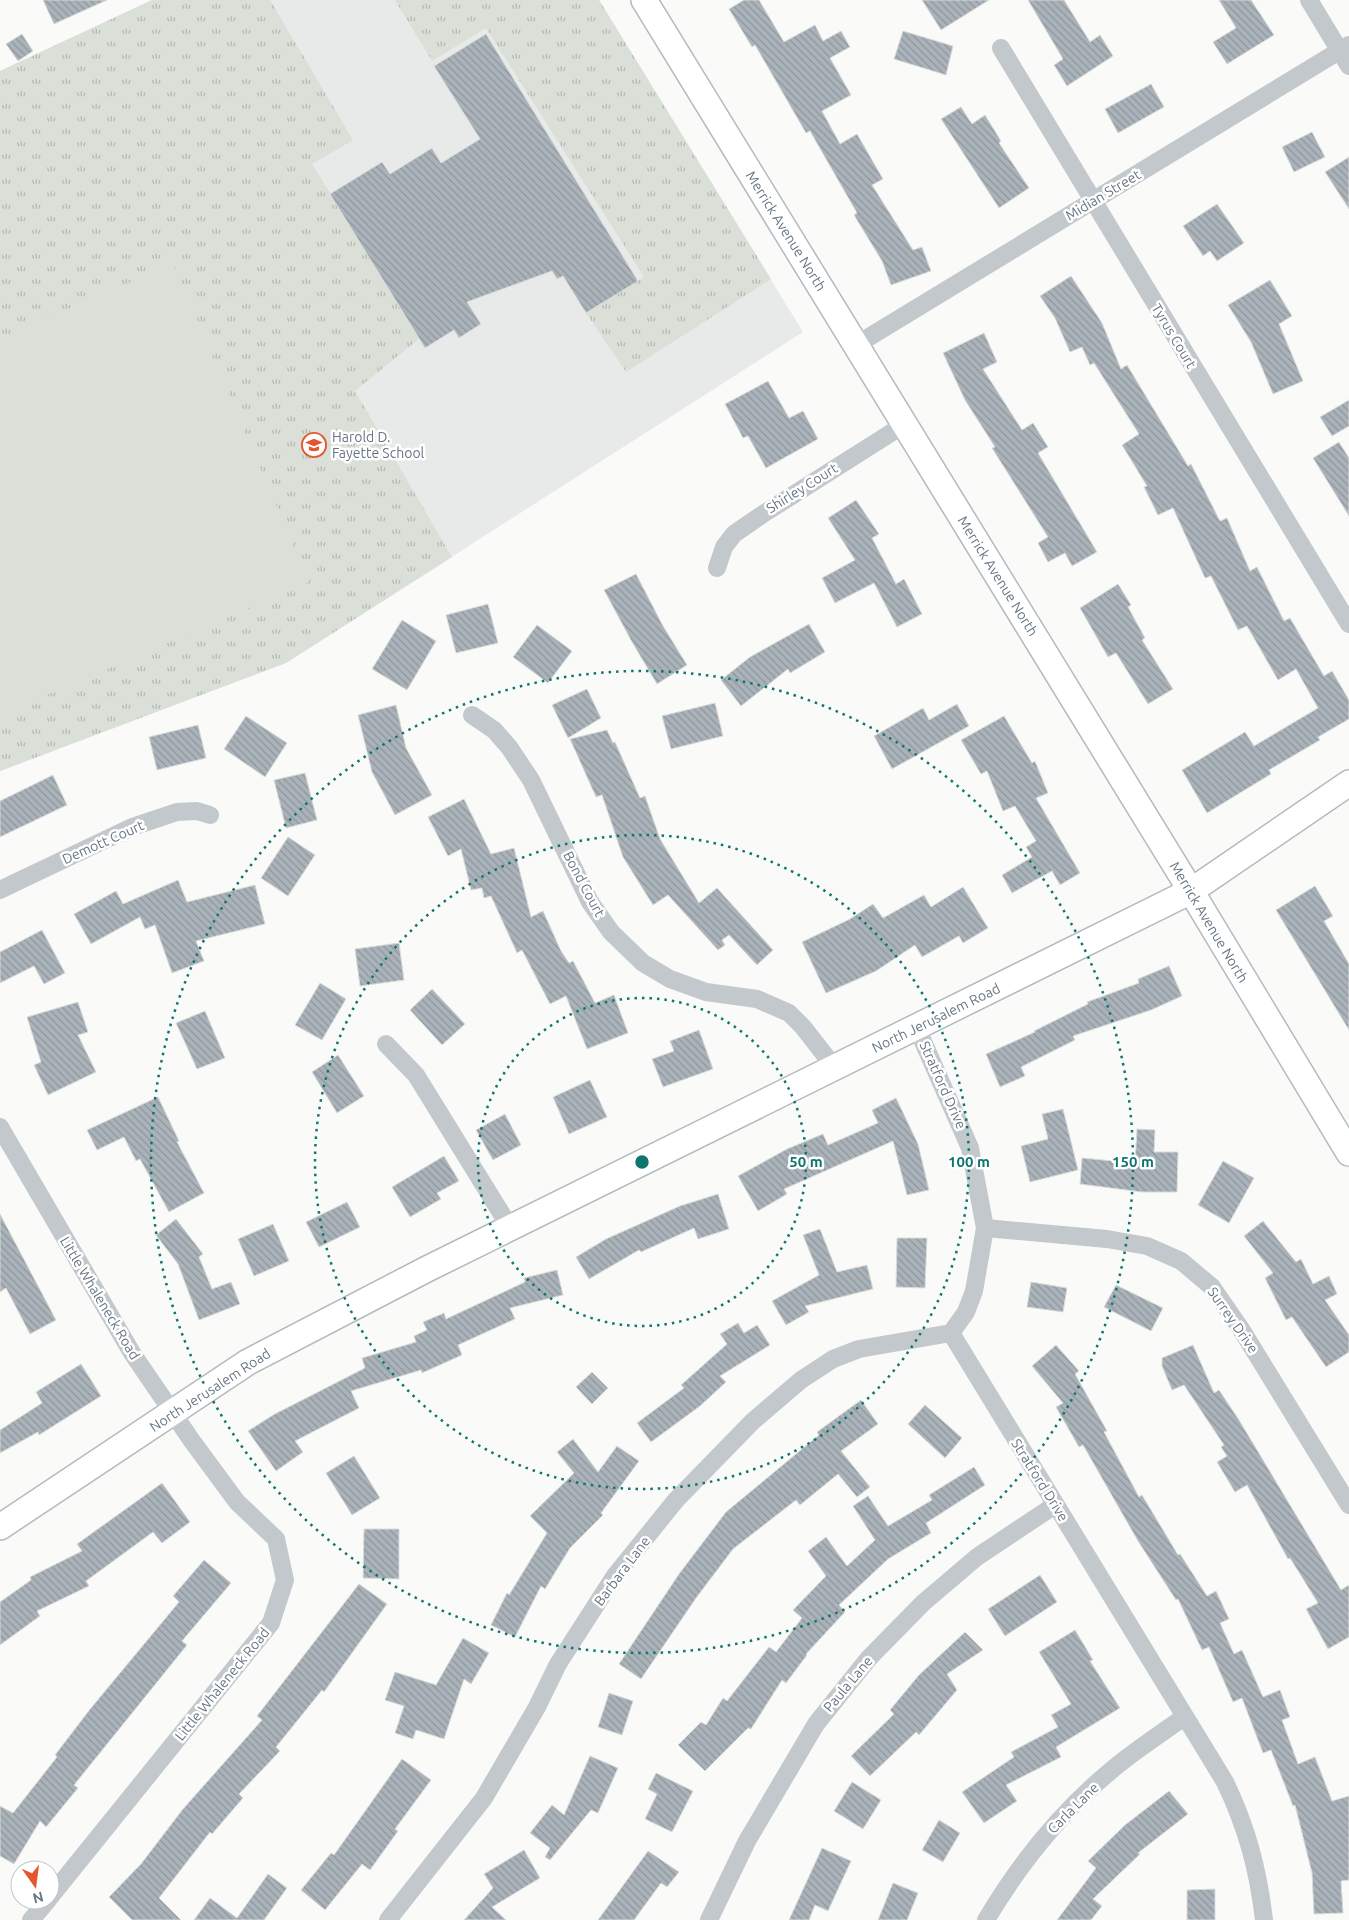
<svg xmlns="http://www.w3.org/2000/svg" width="1349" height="1920" viewBox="0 0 1349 1920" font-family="Ubuntu,sans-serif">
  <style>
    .built { fill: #e8e9e9 }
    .grass { fill: url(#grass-tufts) }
    .park { fill: #dadfd7 }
    .building { fill: url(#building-back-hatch); stroke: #dcdcda }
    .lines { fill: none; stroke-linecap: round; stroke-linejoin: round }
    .secondary-casing { stroke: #b3babf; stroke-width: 28 }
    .street { stroke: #c3c8cc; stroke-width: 18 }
    .secondary { stroke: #fff; stroke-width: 25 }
    .ring { fill: none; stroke: #0f766e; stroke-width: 2.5; stroke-dasharray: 2.5 5 }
    .labels { text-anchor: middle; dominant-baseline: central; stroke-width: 5; stroke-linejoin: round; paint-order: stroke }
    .street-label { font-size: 14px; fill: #657683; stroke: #fff }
    .poi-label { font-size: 14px; fill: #657683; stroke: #fff; text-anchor: start }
    .centre { fill: #0f766e; stroke: #fff; stroke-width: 2.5 }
    .ring-label { font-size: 15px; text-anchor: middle; font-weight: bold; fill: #0f766e; stroke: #fff; stroke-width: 5; stroke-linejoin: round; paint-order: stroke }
  </style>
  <defs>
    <pattern id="grass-tufts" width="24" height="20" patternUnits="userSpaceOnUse" patternTransform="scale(1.25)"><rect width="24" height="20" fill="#dadfd7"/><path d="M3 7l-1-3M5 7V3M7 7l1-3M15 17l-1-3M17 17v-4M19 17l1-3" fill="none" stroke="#b4b9b4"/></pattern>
    <pattern id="building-back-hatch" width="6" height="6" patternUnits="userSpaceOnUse" patternTransform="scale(1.25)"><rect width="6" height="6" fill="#aab3b9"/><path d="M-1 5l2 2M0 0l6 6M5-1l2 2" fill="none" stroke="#8e969c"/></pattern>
  </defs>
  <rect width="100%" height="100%" fill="#fafaf8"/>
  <path class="built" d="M152 0H599L803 332 286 663 0 771V71Z"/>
  <g class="grass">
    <path d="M152 0H270L353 140 312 164 420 338 355 391 452 557 286 663 0 771V71Z"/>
    <path d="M395 0H599L771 279 626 372 586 313 644 277 486 28 432 61Z"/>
  </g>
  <path class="park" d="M173 264 309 582 0 715V338Z"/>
  <g class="building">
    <path d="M43 0H107L54 24Z"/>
    <path d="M744 0H759L784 42 815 25 823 41 841 31 850 47 830 58 851 95 822 111 840 144 857 134 883 179 872 185 913 250 922 247 931 271 891 285 882 261 854 215 857 213 810 131 806 133 755 45 752 47 729 9Z"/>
    <path d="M922 0H989L941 30Z"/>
    <path d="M1028 0H1064L1090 42 1100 35 1113 56 1067 86 1054 65 1063 59Z"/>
    <path d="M1219 0H1251L1274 35 1227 64 1213 42 1236 28Z"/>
    <path d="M903 31 953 46 946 75 894 59Z"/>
    <path d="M22 34 33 51 18 61 6 44Z"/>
    <path d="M486 34 638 281 586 313 563 276 557 279 552 271 467 302 481 324 459 338 454 330 425 348 330 194 382 162 390 174 432 148 441 163 480 139 434 66Z"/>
    <path d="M1151 84 1164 107 1118 133 1105 109Z"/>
    <path d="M961 107 972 124 985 115 1001 141 999 143 1029 188 999 208 941 119Z"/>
    <path d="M1312 132 1325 157 1294 172 1282 147Z"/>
    <path d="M1349 157V209L1325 172Z"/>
    <path d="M1217 204 1244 243 1217 261 1210 251 1203 256 1183 226Z"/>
    <path d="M1071 276 1102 323 1121 369 1127 365 1188 466 1191 464 1220 521 1227 518 1250 571 1257 567 1284 621 1290 618 1324 676 1332 671 1349 700V719L1318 737 1320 740 1269 770 1271 774 1207 813 1182 770 1245 732 1254 746 1318 708 1296 669 1278 680 1247 626 1238 630 1211 576 1205 578 1173 508 1158 515 1144 487 1147 486 1122 445 1139 434 1094 363 1090 365 1082 347 1070 352 1055 318 1040 296Z"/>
    <path d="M1270 280 1292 316 1279 324 1303 381 1273 394 1251 342 1228 305Z"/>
    <path d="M984 333 997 362 983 369 1022 430 1033 423 1048 447 1038 453 1097 552 1072 566 1065 553 1048 562 1038 543 1048 537 992 448 995 447 965 400 943 353Z"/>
    <path d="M768 381 789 418 803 411 818 439 766 468 748 436 743 438 725 404Z"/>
    <path d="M1349 400V426L1332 436 1320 417Z"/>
    <path d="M1339 442 1349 458V516L1313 458Z"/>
    <path d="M856 500 879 534 872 538 896 584 904 579 922 614 897 627 874 583 835 603 822 578 855 560 828 518Z"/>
    <path d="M636 574 663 626 687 665 657 684 632 642 604 590Z"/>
    <path d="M1118 584 1131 605 1128 607 1145 638 1142 640 1173 689 1148 704 1116 653 1108 657 1080 608Z"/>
    <path d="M488 604 498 643 456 653 446 615Z"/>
    <path d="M402 620 436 641 407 690 372 669Z"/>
    <path d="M809 624 825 652 790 673 788 669 741 706 721 680 750 657Z"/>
    <path d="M537 625 572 651 548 683 513 657Z"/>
    <path d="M587 689 601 718 568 738 552 705Z"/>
    <path d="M715 703 723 736 671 749 662 716Z"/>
    <path d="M957 704 969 726 892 769 874 736 923 708 929 720Z"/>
    <path d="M396 705 406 748 432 795 395 815 372 772 358 715Z"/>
    <path d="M246 716 287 743 265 777 224 749Z"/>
    <path d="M1004 716 1032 763 1035 761 1048 793 1036 798 1080 873 1060 885 1052 871 1012 893 1002 875 1032 857 1026 847 1036 841 1015 806 1003 811 987 771 981 774 961 740Z"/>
    <path d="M198 725 206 758 157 770 149 737Z"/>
    <path d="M607 730 613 743 615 742 640 798 645 796 660 839 699 903 717 888 773 950 757 965 729 935 722 940 725 945 718 950 668 895 653 905 623 857 602 795 596 797 570 739Z"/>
    <path d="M305 773 317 820 286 828 274 780Z"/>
    <path d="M53 775 67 805 0 837V801Z"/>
    <path d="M464 799 491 854 514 848 531 917 543 911 561 951 569 963 573 961 595 1003 614 995 628 1033 587 1049 566 996 550 1004 522 950 517 953 491 896 484 898 482 888 471 890 461 849 448 856 428 817Z"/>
    <path d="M288 837 315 855 288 896 261 878Z"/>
    <path d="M178 880 187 902 255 885 265 924 196 941 204 961 172 973 155 925 145 929 140 917 91 944 74 914 116 891 123 904Z"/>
    <path d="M1315 886 1333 916 1324 921 1349 964V1030L1276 910Z"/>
    <path d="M963 887 988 928 963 943 959 936 922 957 915 945 876 971 826 993 802 942 850 919 873 904 883 918 924 895 931 907Z"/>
    <path d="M42 930 65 973 44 984 34 966 0 983V952Z"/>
    <path d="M399 943 404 980 360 986 355 949Z"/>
    <path d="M1169 966 1182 996 1151 1010 1073 1036 1075 1040 1021 1067 1025 1076 1000 1087 986 1054 1035 1032 1034 1031 1088 1004 1087 1002 1139 983 1138 979Z"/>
    <path d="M320 983 346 999 322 1040 295 1025Z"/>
    <path d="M432 989 465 1024 442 1045 410 1010Z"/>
    <path d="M78 1002 88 1032 78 1035 96 1072 48 1095 34 1065 41 1062 27 1017Z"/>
    <path d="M205 1011 225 1058 197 1069 176 1023Z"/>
    <path d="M699 1030 713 1069 663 1087 652 1059 674 1051 670 1041Z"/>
    <path d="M338 1055 364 1096 337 1113 312 1072Z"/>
    <path d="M590 1080 607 1117 569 1134 553 1097Z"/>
    <path d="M158 1097 179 1141 177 1142 204 1193 169 1212 140 1159 136 1161 124 1137 97 1150 87 1130Z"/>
    <path d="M896 1098 918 1144 929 1190 907 1195 893 1141 784 1189 787 1194 758 1211 738 1176 787 1149 823 1134 828 1145 878 1123 872 1110Z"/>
    <path d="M1063 1109 1078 1170 1030 1182 1021 1146 1048 1139 1042 1114Z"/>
    <path d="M505 1114 521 1145 493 1160 476 1130Z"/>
    <path d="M1137 1129 1155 1130 1154 1152H1178L1177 1192H1142L1080 1184 1082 1158 1135 1163Z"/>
    <path d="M444 1156 459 1181 437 1193 441 1199 410 1217 392 1187Z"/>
    <path d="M1223 1161 1254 1178 1229 1223 1198 1205Z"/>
    <path d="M718 1194 729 1229 698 1239 694 1228 641 1252 639 1250 589 1279 576 1257 606 1239 680 1206Z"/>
    <path d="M347 1202 360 1227 319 1247 306 1222Z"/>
    <path d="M0 1214 56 1320 30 1334 6 1288 0 1292Z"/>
    <path d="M176 1219 203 1254 199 1257 212 1289 231 1282 240 1304 199 1320 178 1264 156 1235Z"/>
    <path d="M1263 1221 1296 1262 1301 1259 1313 1284 1329 1276 1337 1294 1325 1300 1349 1335V1352L1326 1367 1292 1317 1286 1320 1265 1278 1273 1273 1244 1236Z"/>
    <path d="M273 1224 289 1261 254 1276 238 1239Z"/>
    <path d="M820 1229 837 1272 867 1265 873 1289 805 1306 809 1312 786 1325 772 1301 819 1275 803 1235Z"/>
    <path d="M897 1238H927L925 1288 896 1287Z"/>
    <path d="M557 1270 563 1295 510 1308 515 1319 458 1345 462 1355 422 1373 421 1370 351 1391 359 1408 295 1441 303 1452 276 1471 248 1431 273 1415 365 1368 362 1358 416 1342 414 1336 427 1330 423 1322 444 1313 446 1319 525 1282 524 1278Z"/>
    <path d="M1031 1282 1067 1288 1063 1312 1027 1307Z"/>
    <path d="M1116 1285 1163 1308 1151 1331 1104 1307Z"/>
    <path d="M738 1323 744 1333 757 1325 770 1345 720 1376 726 1382 700 1406 651 1442 637 1423 684 1388 681 1385 727 1344 720 1334Z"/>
    <path d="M1056 1345 1079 1371 1075 1374 1107 1431 1104 1432 1139 1497 1142 1495 1178 1555 1180 1554 1207 1596 1216 1591 1229 1619 1220 1623 1234 1654 1242 1650 1263 1697 1280 1690 1290 1717 1282 1720 1298 1764 1315 1757 1332 1801 1349 1796V1880L1341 1881 1343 1913 1314 1914 1312 1873 1295 1805 1293 1806 1271 1750 1263 1753 1242 1698 1233 1702 1209 1647 1202 1650 1178 1599 1176 1600 1138 1541 1083 1445 1079 1447 1056 1407 1063 1403 1032 1366Z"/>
    <path d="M1193 1345 1214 1393 1219 1390 1239 1420 1341 1590 1349 1585V1637L1328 1649 1306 1609 1318 1603 1290 1558 1288 1559 1247 1485 1235 1492 1217 1462 1227 1456 1221 1447 1224 1445 1184 1385 1172 1390 1162 1366V1358Z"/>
    <path d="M81 1364 101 1396 39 1435 38 1432 0 1453V1430L42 1403 36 1392Z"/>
    <path d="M592 1372 608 1388 592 1404 576 1387Z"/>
    <path d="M861 1400 878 1424 841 1451 870 1487 857 1497 838 1474 800 1505 796 1500 733 1549 696 1598 641 1679 619 1664 679 1574 726 1512 819 1435 817 1432Z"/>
    <path d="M925 1405 962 1438 945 1458 908 1424Z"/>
    <path d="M573 1439 598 1472 617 1446 639 1461 601 1513 603 1515 570 1548 545 1589 541 1586 515 1637 491 1625 507 1593 509 1595 547 1533 530 1516 574 1473 557 1452Z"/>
    <path d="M354 1456 380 1498 352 1515 326 1473Z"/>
    <path d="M974 1467 985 1485 926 1523 931 1533 888 1559 839 1605 845 1612 806 1654 807 1655 786 1683 782 1680 751 1729 748 1728 705 1771 678 1745 701 1722 706 1725 723 1698 727 1701 769 1647 776 1652 802 1618 793 1610 826 1576 808 1551 826 1537 847 1566 875 1540 853 1506 868 1496 888 1526 932 1500 929 1495Z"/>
    <path d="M162 1483 190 1522 162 1543 153 1532 86 1581 89 1586 37 1611 40 1616 0 1645V1602L31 1580 30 1577 82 1551 77 1544Z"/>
    <path d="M364 1529H399V1579L363 1578Z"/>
    <path d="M204 1560 231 1583 182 1641 187 1645 74 1785 78 1788 46 1827 40 1821 14 1864 0 1856V1806L13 1813 57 1757 55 1755 91 1708 179 1602 173 1596Z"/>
    <path d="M1040 1575 1057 1602 1005 1636 988 1609Z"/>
    <path d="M359 1584 387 1604 324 1692 322 1690 276 1747 280 1751 239 1794 243 1798 212 1834 210 1832 159 1898 181 1920H132L109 1897 141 1864 183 1809 262 1720 257 1716Z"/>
    <path d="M1075 1630 1093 1660 1090 1661 1120 1708 1056 1747 1061 1757 1006 1785 1017 1801 984 1823 962 1792 1014 1757 1011 1752 1058 1727 1051 1715 1071 1704 1039 1652Z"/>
    <path d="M965 1632 983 1650 947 1674 957 1690 919 1735 916 1732 870 1776 851 1756 894 1714 890 1710 919 1675Z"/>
    <path d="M463 1638 489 1653 471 1684 464 1679 444 1739 416 1730 413 1739 395 1733 404 1706 385 1700 395 1672 436 1685Z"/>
    <path d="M609 1693 633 1701 622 1735 598 1727Z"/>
    <path d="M590 1756 618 1768 598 1813 591 1810 550 1860 545 1857 550 1848 530 1833 552 1805 564 1815Z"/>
    <path d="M402 1759 431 1780 395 1829 398 1831 370 1870 362 1864 325 1910 301 1890 331 1853 334 1855Z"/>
    <path d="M656 1773 693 1791 672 1832 645 1819 657 1794 648 1789Z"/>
    <path d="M852 1782 881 1800 863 1829 834 1811Z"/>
    <path d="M1169 1791 1188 1814 1138 1853 1140 1854 1093 1899 1102 1906 1091 1920H1057L1096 1868 1088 1861 1125 1825Z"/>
    <path d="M939 1820 960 1833 943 1862 922 1850Z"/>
    <path d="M822 1848 851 1861 828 1911 815 1905 809 1920H789Z"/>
    <path d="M524 1850 540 1878 492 1907 506 1920H464L493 1888 484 1874Z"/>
    <path d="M648 1851 679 1872 667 1887 661 1883 634 1920H598Z"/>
    <path d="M268 1874 287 1888 264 1920H194L210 1898 237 1918Z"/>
    <path d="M893 1883 918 1893 907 1920H878Z"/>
    <path d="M1215 1889V1920H1187V1890Z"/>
  </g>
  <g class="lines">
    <defs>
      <g id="secondary">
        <path d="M644 0 1191 891 1349 1153"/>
        <path d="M0 1527 248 1362 427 1269 1191 891 1349 783"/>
      </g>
    </defs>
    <use href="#secondary" class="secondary-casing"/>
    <g class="street">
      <path d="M1309 0 1349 66"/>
      <path d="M1001 48 1349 624"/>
      <path d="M856 345 1349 45"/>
      <path d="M717 568 724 547 734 534 763 514 905 424"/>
      <path d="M472 715 494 730 509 747 531 780 590 902 611 932 643 963 670 979 706 992 757 999 789 1013 803 1027 835 1068"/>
      <path d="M0 890 132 827 177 812 197 811 210 815"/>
      <path d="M917 1028 970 1148 985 1228 974 1291 966 1312 951 1333"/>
      <path d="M386 1044 416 1075 511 1229"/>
      <path d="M0 1127 132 1353 192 1441 237 1502 276 1539 285 1580 271 1623 50 1897"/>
      <path d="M985 1228 1107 1239 1147 1246 1181 1261 1212 1287 1241 1329 1349 1505"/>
      <path d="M951 1333 1225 1782C1247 1828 1258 1869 1264 1920"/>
      <path d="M31 1920 48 1900"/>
      <path d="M388 1920 484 1798 537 1707 558 1664 614 1577 676 1500 753 1421 801 1380 833 1359 859 1349 951 1333"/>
      <path d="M709 1920 747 1841 816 1724 869 1658 923 1603 977 1557 1055 1505"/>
      <path d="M986 1920C1021 1861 1065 1807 1119 1764 1140 1747 1162 1733 1184 1717"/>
    </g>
    <use href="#secondary" class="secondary"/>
  </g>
  <g class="ring">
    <circle cx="642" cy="1162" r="164"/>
    <circle cx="642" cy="1162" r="327"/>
    <circle cx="642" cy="1162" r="491"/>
  </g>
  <defs>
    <symbol id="school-ring" viewBox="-11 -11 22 22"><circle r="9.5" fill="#fff" stroke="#e4572e" stroke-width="1.5"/><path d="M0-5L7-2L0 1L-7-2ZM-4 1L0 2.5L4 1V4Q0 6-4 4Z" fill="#e4572e"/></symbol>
  </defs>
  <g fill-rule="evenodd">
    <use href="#school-ring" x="300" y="431" width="28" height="28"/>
  </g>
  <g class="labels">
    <g class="street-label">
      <text transform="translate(1103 195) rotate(-31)">Midian Street</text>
      <text transform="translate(786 231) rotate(58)">Merrick Avenue North</text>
      <text transform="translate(1174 336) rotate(59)">Tyrus Court</text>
      <text transform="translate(802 488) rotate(-32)">Shirley Court</text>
      <text transform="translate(998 576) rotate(58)">Merrick Avenue North</text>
      <text transform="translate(103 842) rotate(-24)">Demott Court</text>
      <text transform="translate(584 884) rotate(62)">Bond Court</text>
      <text transform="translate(1209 922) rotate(59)">Merrick Avenue North</text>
      <text transform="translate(936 1018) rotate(-26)">North Jerusalem Road</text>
      <text transform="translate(943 1085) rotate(66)">Stratford Drive</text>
      <text transform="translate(100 1298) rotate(59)">Little Whaleneck Road</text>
      <text transform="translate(1233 1320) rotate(55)">Surrey Drive</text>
      <text transform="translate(210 1390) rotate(-33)">North Jerusalem Road</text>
      <text transform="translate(1040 1480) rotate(58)">Stratford Drive</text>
      <text transform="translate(622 1571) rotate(-53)">Barbara Lane</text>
      <text transform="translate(222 1684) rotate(-51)">Little Whaleneck Road</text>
      <text transform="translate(848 1684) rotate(-50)">Paula Lane</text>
      <text transform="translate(1073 1808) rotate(-45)">Carla Lane</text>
    </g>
    <g class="poi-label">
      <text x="332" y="437">Harold D.<tspan x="332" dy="16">Fayette School</tspan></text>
    </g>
  </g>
  <circle cx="642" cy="1162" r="8" class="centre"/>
  <g class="ring-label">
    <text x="806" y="1167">50 m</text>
    <text x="969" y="1167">100 m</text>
    <text x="1133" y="1167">150 m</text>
  </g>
  <g transform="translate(35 1885) rotate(166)"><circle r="24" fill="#ffffff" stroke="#c1c8cd"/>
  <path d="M0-4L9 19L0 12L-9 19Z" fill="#e4572e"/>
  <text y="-8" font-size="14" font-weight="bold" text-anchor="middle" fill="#657683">N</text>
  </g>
</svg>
